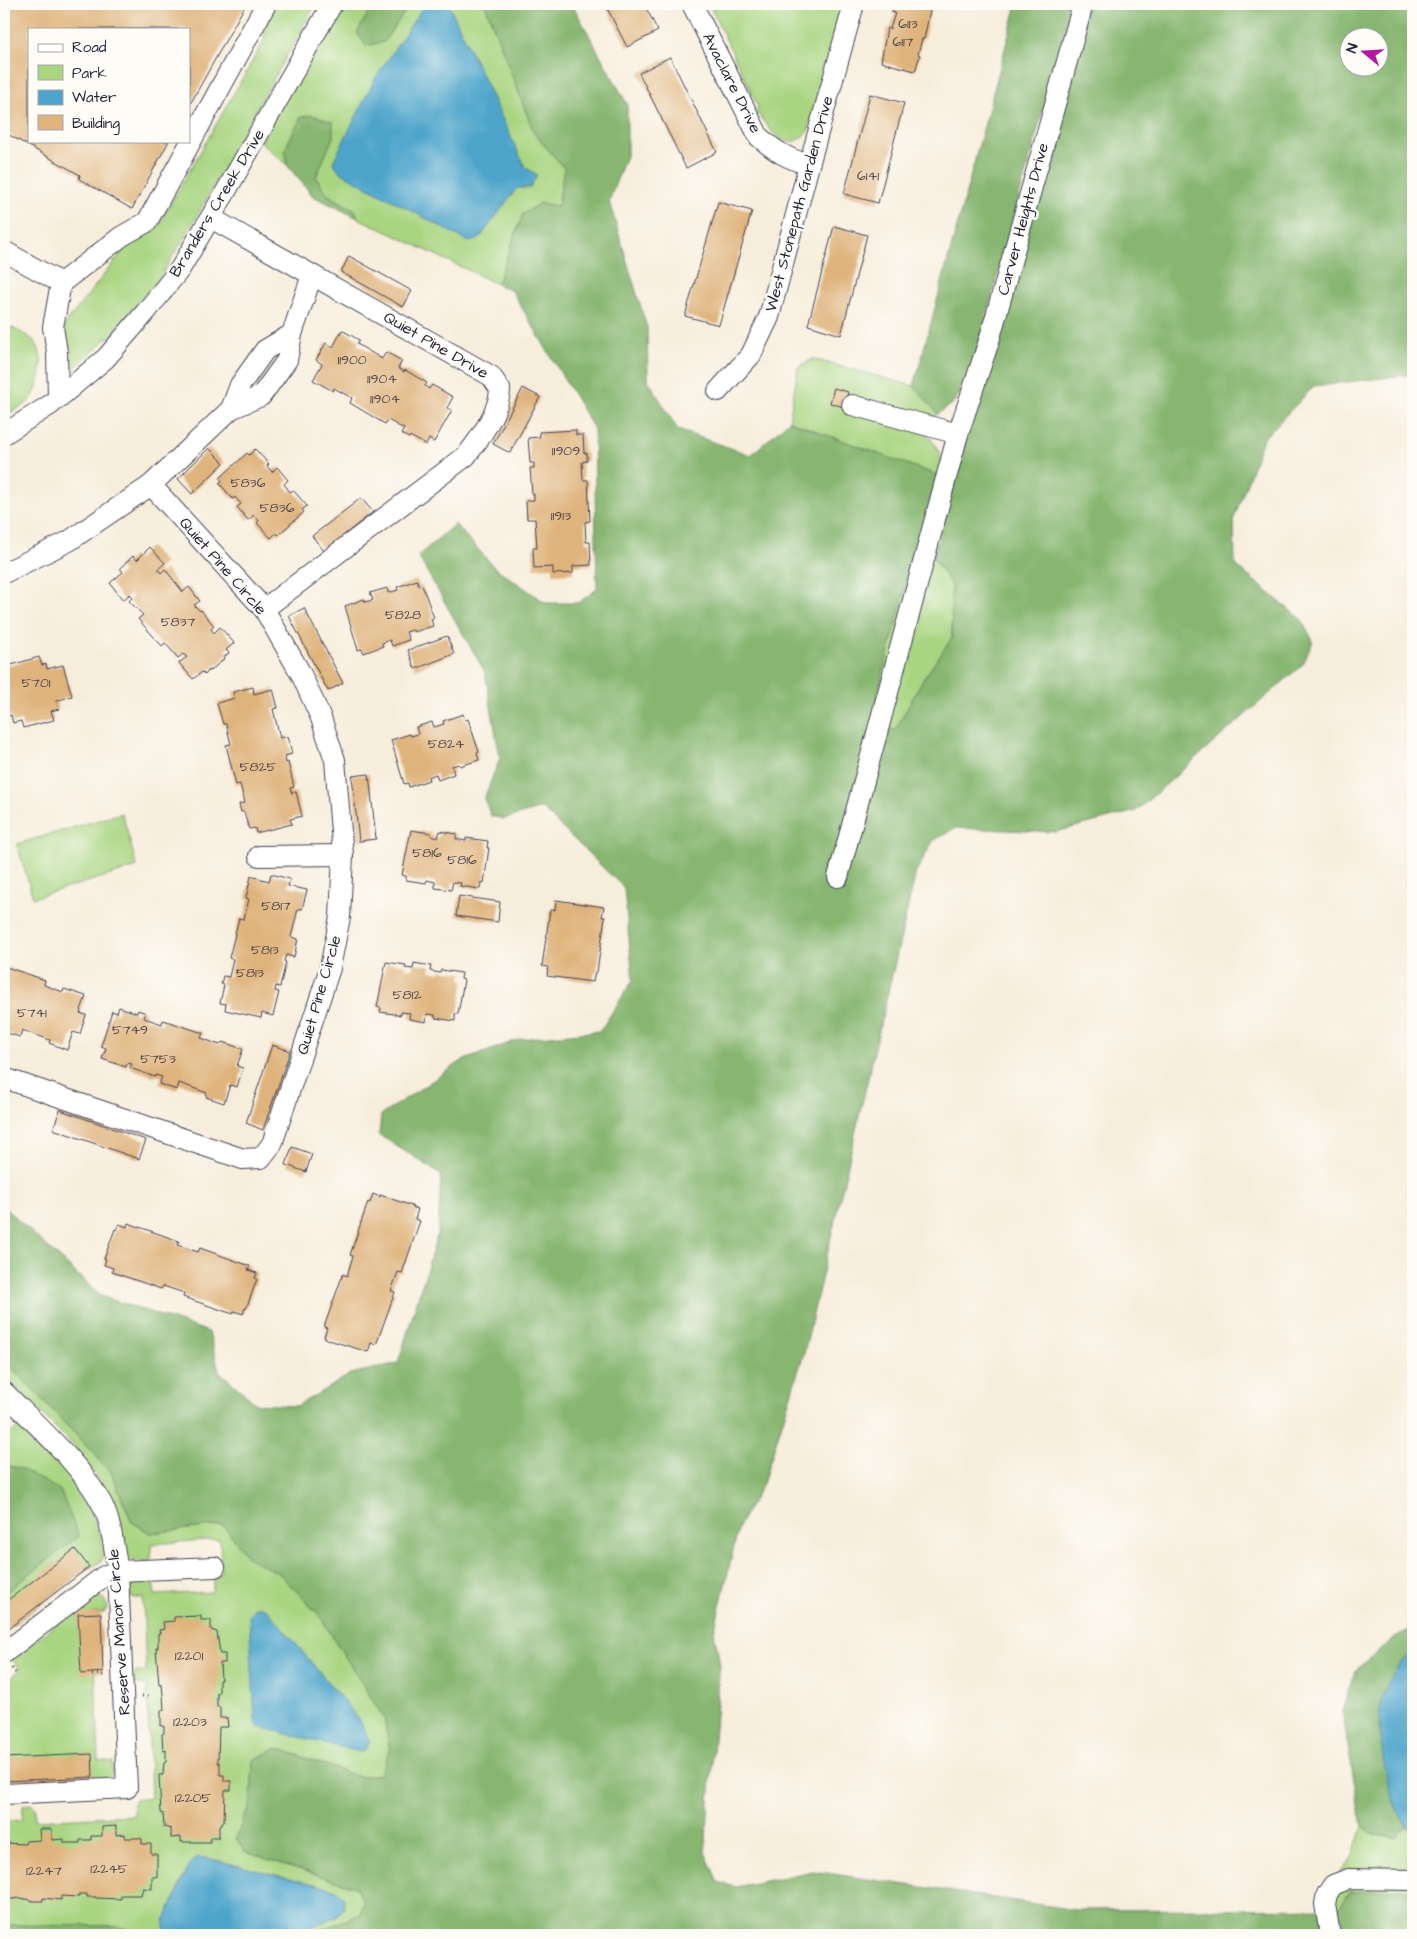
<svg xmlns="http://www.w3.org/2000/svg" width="1417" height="1939" viewBox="0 0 1417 1939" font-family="'Architects Daughter',sans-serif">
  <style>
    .green { fill: #a9d581; stroke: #667c5e }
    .forest { fill: #86b66f; stroke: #546c55; fill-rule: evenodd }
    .water { fill: #4ea4cb; stroke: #386383 }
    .building { fill: #dfb37c }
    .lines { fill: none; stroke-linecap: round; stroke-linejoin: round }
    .minor-casing { stroke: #424053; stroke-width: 22 }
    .path { stroke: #424053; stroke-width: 3; stroke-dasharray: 1 4; stroke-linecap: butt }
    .minor { stroke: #fff; stroke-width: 20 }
    .labels { text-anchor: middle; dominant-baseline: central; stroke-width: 5; stroke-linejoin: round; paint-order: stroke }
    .number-label { font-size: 14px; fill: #51464b }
    .street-label { font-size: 16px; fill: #22223b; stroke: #fdfcf7 }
  </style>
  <rect width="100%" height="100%" fill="#fdfcf7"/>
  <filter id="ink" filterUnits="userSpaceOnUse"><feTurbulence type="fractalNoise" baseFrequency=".02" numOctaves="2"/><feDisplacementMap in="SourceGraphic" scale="10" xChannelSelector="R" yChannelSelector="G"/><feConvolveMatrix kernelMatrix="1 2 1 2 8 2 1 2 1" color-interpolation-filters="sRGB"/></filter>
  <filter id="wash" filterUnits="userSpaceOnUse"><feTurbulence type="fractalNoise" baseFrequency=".0096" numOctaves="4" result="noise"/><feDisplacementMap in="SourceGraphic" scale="20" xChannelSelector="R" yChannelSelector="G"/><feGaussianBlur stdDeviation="1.12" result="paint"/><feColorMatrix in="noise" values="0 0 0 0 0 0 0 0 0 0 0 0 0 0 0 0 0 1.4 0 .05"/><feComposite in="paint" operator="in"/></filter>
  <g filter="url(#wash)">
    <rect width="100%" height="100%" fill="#f7eddb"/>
    <g class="green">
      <path d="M272 4H316L185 237 159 278 113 333 70 372 72 354 63 334 65 324 129 243 150 233 160 222 264 41 268 11Z"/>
      <path d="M339 4H485L534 133 564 168 558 206 523 214 497 284 358 218 355 210 328 195 316 177 333 137 285 149 287 165 261 142Z"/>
      <path d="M709 4H843L808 131C785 157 771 130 756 112L758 106Z"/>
      <path d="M4 324C13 329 27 334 34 341 47 355 41 390 28 402 22 408 11 411 4 415Z"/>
      <path d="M813 359 914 386 938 414 931 418 927 435C940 448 943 459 942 477L789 421 798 367Z"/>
      <path d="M930 530 933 557 951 585 952 638 922 681 896 729 885 731 875 703 916 548Z"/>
      <path d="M122 813 137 867 33 898 17 844Z"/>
      <path d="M4 1359 111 1472 132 1522 150 1533 223 1525 248 1557 280 1574 319 1615 384 1718 390 1750 381 1774 359 1777 277 1748 253 1760 251 1801 236 1838 246 1852 355 1887 364 1901 361 1914 308 1935H143L116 1926 4 1925V1821L22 1820 23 1806 31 1804 35 1808V1820L134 1815V1800L151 1798 147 1685 134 1684 133 1677 136 1672H146L143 1598H134L131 1597 130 1590C135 1581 143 1580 153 1582L155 1595 212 1592 214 1579 221 1573 220 1539 151 1544V1561H133L128 1557 124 1551 117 1516 96 1476 73 1445 4 1376Z"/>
      <path d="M21 1425H23C65 1470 92 1492 105 1554L101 1561 90 1569 89 1567 4 1632V1428L10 1434Z"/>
      <path d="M96 1595 103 1598 108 1607 104 1613H93L99 1760 113 1762V1773L108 1779 92 1780 90 1776 4 1779V1683L20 1670 12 1659 92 1596Z"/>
      <path d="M1362 1826 1373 1835 1395 1837 1407 1826 1413 1830V1889L1338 1908H1320L1340 1872 1353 1856Z"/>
    </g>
    <g class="forest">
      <path d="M373 4H410L384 42 366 46 357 33Z"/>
      <path d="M485 4H572L627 104V153L609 201 647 328 648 380 678 430 751 455 789 421 942 477 930 530 916 548 875 703 885 731 896 729 922 681 952 638 951 585 933 557 1087 4H1413V377L1407 375 1314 386 1263 439 1234 518 1235 565 1302 620 1313 641 1303 664 1136 811 1056 832 955 828 933 841 916 872 804 1353 763 1483 739 1525 714 1632 720 1665 705 1852 718 1882 736 1887 813 1871 1076 1910 1338 1908 1350 1892 1413 1889V1935H308L361 1914 364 1901 355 1887 245 1852 236 1838 251 1801 253 1761 277 1748 359 1777 380 1774 390 1750 384 1718 319 1615 280 1574 248 1558 223 1525 150 1533 132 1522 111 1472 4 1359V1207L101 1296 209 1332 219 1371 256 1404 297 1406 351 1374 398 1363 438 1233 441 1174 379 1135 381 1115 462 1061 520 1039 600 1031 633 980 624 888 542 808 504 819 491 816 484 799 500 758 485 672 418 556 455 524 494 567 546 603H578L597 589 594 429 512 291 497 284 523 214 540 203 558 206 564 168 534 133ZM1350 38H1380V68H1350Z"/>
      <path d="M1017 4H1072L968 383 952 404 938 414 914 386Z"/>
      <path d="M312 115 333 122V137L316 177 328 195 355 210 358 218 313 196 287 165 285 149 301 117Z"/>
      <path d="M4 1465 20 1468 60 1490 79 1536 4 1594Z"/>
      <path d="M1409 1630 1413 1631V1649L1400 1664 1394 1803 1407 1826 1396 1837 1373 1835 1362 1826 1342 1711 1355 1671 1395 1637Z"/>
      <path d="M4 1925 116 1926 143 1935H4Z"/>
    </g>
    <g class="water">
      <path d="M425 4 449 5 525 167 537 175 530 188H517L479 239 469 242 340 172 333 162 376 77Z"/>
      <path d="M255 1607H260L267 1609 361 1722 370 1742 365 1751 360 1752 258 1727 255 1722 249 1616Z"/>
      <path d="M1413 1649V1830C1389 1815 1380 1748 1380 1721 1379 1714 1381 1705 1383 1698 1388 1678 1400 1664 1413 1649Z"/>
      <path d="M197 1857 207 1858 335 1889 344 1897V1908L336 1917 297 1933 226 1935 169 1934 164 1928V1921L189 1866Z"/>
    </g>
    <g id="blocks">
      <g class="building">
        <path d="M4 4H246L189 106V29H29V141H169L132 209 79 179 80 175 4 132Z"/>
        <path d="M605 4H644L658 31 627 47Z"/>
        <path d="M894 4H934L933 7 931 6 924 39H922L918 54 920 55 915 71 881 62 887 28 890 29 895 13 892 12Z"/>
        <path d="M670 57 717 152 686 168 639 73Z"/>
        <path d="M870 94 904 103 878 203 844 194Z"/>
        <path d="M718 202 752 211 719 325 685 316Z"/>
        <path d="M834 226 867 235 841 335 808 325Z"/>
        <path d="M349 256 412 291 403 307 341 272Z"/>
        <path d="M342 330 359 340 357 344 382 359 386 352 402 361 398 368 404 372 405 370 427 383 425 386 429 389 432 385 453 397 447 408 452 410 434 442 429 439 426 445 410 436 409 438 401 434 404 429 388 420 385 424 350 403 352 398 334 388 333 391 313 380 322 364 316 360 326 343 333 347Z"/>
        <path d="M523 388 540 397 510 453 493 444Z"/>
        <path d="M834 388 848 392 844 407 830 403Z"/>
        <path d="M576 430V435H583L584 453H587V461L582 462 583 480H588L590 521 585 522 586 542H590L591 565 573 566V573L553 574V567L534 568 533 548H537L535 519H527L526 501 534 500V494H532L530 468H534V463H530L528 438 540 437 539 432Z"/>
        <path d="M209 448 224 463 192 494 178 479Z"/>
        <path d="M255 449 269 464 267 466 272 472 277 467 288 480 284 484 290 492 293 490 307 506 302 510 304 512 278 535 276 533 271 538 257 523 259 521 254 515 248 520 237 507 241 504 235 497 233 499 219 483 222 481 220 478 247 453 249 455Z"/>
        <path d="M361 498 373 512 324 551 312 536Z"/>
        <path d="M150 547 165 563 158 569 161 573 165 569 183 592 189 587 200 601 194 605 200 611 201 610 214 626 211 629 214 633 220 627 234 643 226 650 229 653 223 658 224 659 210 671 209 670 205 675 202 672 193 679 179 663 187 657 183 654 178 658 165 643 162 646 138 619 143 615 129 601 133 597 130 594 123 600 110 583 123 572 120 568 133 556 137 560Z"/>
        <path d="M417 580 419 586 422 585 434 618 431 619 433 626 414 632 413 630 406 632 409 640 392 646 390 640 382 643 383 646 364 653 362 649 358 650 345 606 364 599 365 602 373 600 370 593 387 588 388 593 398 590 397 587Z"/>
        <path d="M304 608 343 683 328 691 289 616Z"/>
        <path d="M447 636 454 654 415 669 408 650Z"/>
        <path d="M39 657 42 665 46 664 47 669 63 665 72 696 56 701 59 709 51 711 54 720 23 728 21 721 13 723 11 715 4 717V667Z"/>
        <path d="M253 687 254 694 273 689 278 708 273 709 280 738 288 736 292 754 285 756 286 763 288 762 294 787 290 788 292 793 296 792 302 816 290 819 292 824 256 833 255 828 249 829 244 812H241L239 804 245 803 240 784 236 785 226 745 231 744 226 724H223L217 703 235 698 233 692Z"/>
        <path d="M463 714 465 720 468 719 479 752 477 753 479 760 460 766 459 764 452 766 454 774 438 780 436 774 428 777 429 780 409 787 408 783 404 784 391 740 410 734 411 736 418 734 416 727 432 722 434 727 444 724 443 721Z"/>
        <path d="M369 774 376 839 359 841 352 776Z"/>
        <path d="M411 830 431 833V836L438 838 440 831 457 834 456 839 466 841V838L488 841 487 848H489L484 883 481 882 480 889 460 886 461 883 453 882 451 890 435 888V882L427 880 426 883 406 880V876L402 875Z"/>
        <path d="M271 874 290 879 288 886 307 890 302 909H298L291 937 298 939 294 957 286 955 284 961 286 962 280 987 276 986 275 991 279 992 273 1016 262 1013 261 1018 225 1010 226 1004 220 1003 224 985 221 984 223 976 229 977 233 959 229 958 239 918 244 919 249 899 246 898 251 876 269 881Z"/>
        <path d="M459 896 500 902 498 922 456 916Z"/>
        <path d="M556 900 604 907 602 917H605L597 972H595L593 982 547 976 548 967 542 966 550 910H555Z"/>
        <path d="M386 962 406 965 405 968 413 969 414 963 431 966 430 971 440 973 441 970 462 973 461 979 464 980 458 1014H455V1021L435 1018V1015L427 1014 426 1022 409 1019 410 1013 401 1012V1015L380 1012 381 1008 377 1007Z"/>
        <path d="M6 967 45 980 44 985 63 992 64 989 86 996 80 1013 86 1015 80 1034 73 1032 67 1050 49 1043 50 1040 22 1030 20 1037 4 1032V971Z"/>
        <path d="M119 1007 137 1013 138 1010 146 1013 144 1018 162 1024 163 1020 203 1033 201 1038 220 1045 222 1042 243 1049 237 1066 243 1068 237 1087 230 1085 224 1103 206 1097 207 1093 179 1083 177 1090 159 1084 162 1077 155 1075V1077L130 1068 132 1064 127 1063 126 1067 102 1059 106 1048 101 1046 112 1011 117 1013Z"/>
        <path d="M272 1045 290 1051 263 1130 246 1123Z"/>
        <path d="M60 1110 146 1140 139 1159 53 1129Z"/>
        <path d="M292 1147 312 1154 306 1172 286 1165Z"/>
        <path d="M373 1194 380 1197V1195L412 1206V1207L418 1209 415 1219 420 1221 402 1273 398 1272 391 1291 395 1292 376 1345 371 1343 368 1352 329 1340 324 1337 327 1328 324 1327 343 1274 347 1276 353 1256 350 1255 368 1202 370 1203Z"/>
        <path d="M128 1223 179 1241 177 1245 198 1252 200 1248 250 1266 248 1270 257 1273 255 1278 257 1279 246 1309 245 1308 243 1314 234 1311 233 1314 183 1297 184 1293 163 1286 161 1289 112 1272 113 1268 104 1265 106 1259H104L115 1229 116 1230 119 1224 127 1227Z"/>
        <path d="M75 1549 89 1567 4 1632V1603Z"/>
        <path d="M101 1613 103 1672 81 1674 78 1614Z"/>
        <path d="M201 1616V1620H211V1630L217 1632 220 1654H225V1663H220L221 1680H219V1693H217V1707H220V1718H227L228 1727H219L218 1763H220V1775H224V1781H231V1790H225L224 1822H222V1825H219V1837H210V1842H181V1837L171 1838V1829L164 1827 163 1813H161L159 1775H163L164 1763 166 1762V1750L163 1751 162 1734 164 1733V1726H161V1710H164L163 1695 162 1685H159L156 1648H158V1633H160L159 1630 164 1629 163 1622 174 1621V1617Z"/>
        <path d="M92 1754 93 1777 4 1781V1758Z"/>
        <path d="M116 1826V1835L125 1834V1838H139L142 1839V1844H151V1854H157V1877H152V1889L143 1888 141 1895H121V1899L96 1898V1897H87V1894H79V1897L61 1896V1900L43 1898V1901H33L21 1898 4 1900V1843L25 1844 26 1841 40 1840 39 1829H52V1840L64 1839V1843H80V1840H91V1836H102V1827Z"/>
      </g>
    </g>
  </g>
  <g filter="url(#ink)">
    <use href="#blocks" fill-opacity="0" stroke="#424053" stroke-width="1"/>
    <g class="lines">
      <defs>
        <g id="minor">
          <path d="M692 4 759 137C776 152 787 158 809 165"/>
          <path d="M211 218 491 376 500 389C500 410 479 440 466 456L264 609"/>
          <path d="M4 251 61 283 53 327 57 352 58 398"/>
          <path d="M61 283 122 236 147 222 266 4"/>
          <path d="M718 391 751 355 769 317 809 165 854 4"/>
          <path d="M852 405 958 434"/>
          <path d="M231 409 240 385 265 350 292 334"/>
          <path d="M4 434 50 405 106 358 145 313 180 269 225 193 332 4"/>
          <path d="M151 485 231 409 261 396 287 360 292 334 312 275"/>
          <path d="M4 573 69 541 151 485 264 609 301 674 321 718 335 760 343 855 340 917 330 968 272 1144 261 1158 243 1159 4 1078"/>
          <path d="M259 856 343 855"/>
          <path d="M838 877 958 434 989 341 1083 4"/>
          <path d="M4 1392C36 1425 81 1464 102 1504 112 1524 114 1549 118 1571L127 1788 4 1794"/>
          <path d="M4 1653 104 1576 118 1571 215 1567"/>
          <path d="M1330 1935 1325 1904 1327 1894 1333 1885 1348 1879 1413 1880"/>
        </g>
      </defs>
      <use href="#minor" class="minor-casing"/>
      <g class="path">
        <path d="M12 1668 17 1675"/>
        <path d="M92 1675H104"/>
        <path d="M142 1696H151"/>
      </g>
      <use href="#minor" class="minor"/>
    </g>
  </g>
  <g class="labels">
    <g class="number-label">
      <text x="908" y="24">6113</text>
      <text x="903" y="42">6117</text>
      <text x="868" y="176">6141</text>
      <text x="352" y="360">11900</text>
      <text x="382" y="379">11904</text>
      <text x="385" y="399">11904</text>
      <text x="566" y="451">11909</text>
      <text x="248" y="483">5836</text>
      <text x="277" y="508">5836</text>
      <text x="561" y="516">11913</text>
      <text x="403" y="615">5828</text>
      <text x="178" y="622">5837</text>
      <text x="36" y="683">5701</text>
      <text x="446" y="744">5824</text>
      <text x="258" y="767">5825</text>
      <text x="427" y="853">5816</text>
      <text x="462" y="860">5816</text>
      <text x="276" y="906">5817</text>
      <text x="265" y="950">5813</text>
      <text x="250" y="973">5813</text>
      <text x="407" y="995">5812</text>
      <text x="32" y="1013">5741</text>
      <text x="130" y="1030">5749</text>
      <text x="158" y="1059">5753</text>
      <text x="189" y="1656">12201</text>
      <text x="190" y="1722">12203</text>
      <text x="193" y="1798">12205</text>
      <text x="109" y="1869">12245</text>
      <text x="44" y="1871">12247</text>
    </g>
    <g class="street-label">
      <text transform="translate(732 83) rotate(63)">Avaclare Drive</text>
      <text transform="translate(217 203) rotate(-59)">Branders Creek Drive</text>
      <text transform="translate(799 204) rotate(-75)">West Stonepath Garden Drive</text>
      <text transform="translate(1023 219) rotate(-75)">Carver Heights Drive</text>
      <text transform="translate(436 345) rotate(30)">Quiet Pine Drive</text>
      <text transform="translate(223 566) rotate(49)">Quiet Pine Circle</text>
      <text transform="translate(319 995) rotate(-74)">Quiet Pine Circle</text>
      <text transform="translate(119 1632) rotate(-94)">Reserve Manor Circle</text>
    </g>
  </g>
  <rect width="1417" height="1939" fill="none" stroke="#fdfcf7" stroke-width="20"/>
  <rect x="28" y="28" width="162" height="115" fill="#fdfcf7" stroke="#a5a5ac"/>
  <rect x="38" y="44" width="25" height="8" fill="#ffffff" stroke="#a5a5ac"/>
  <text x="72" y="52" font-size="15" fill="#22223b">Road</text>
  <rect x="38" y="65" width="25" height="15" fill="#a9d581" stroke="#a5a5ac"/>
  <text x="72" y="78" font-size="15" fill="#22223b">Park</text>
  <rect x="38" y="90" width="25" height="15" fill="#4ea4cb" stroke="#a5a5ac"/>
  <text x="72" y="102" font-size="15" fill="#22223b">Water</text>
  <rect x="38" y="115" width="25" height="15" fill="#dfb37c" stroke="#a5a5ac"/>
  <text x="72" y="128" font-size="15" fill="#22223b">Building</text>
  <g transform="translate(1364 52) rotate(288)"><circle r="24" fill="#fdfcf7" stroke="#a5a5ac"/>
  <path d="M0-4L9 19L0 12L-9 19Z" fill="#b5179e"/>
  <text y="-8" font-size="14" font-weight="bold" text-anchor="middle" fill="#22223b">N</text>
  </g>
</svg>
